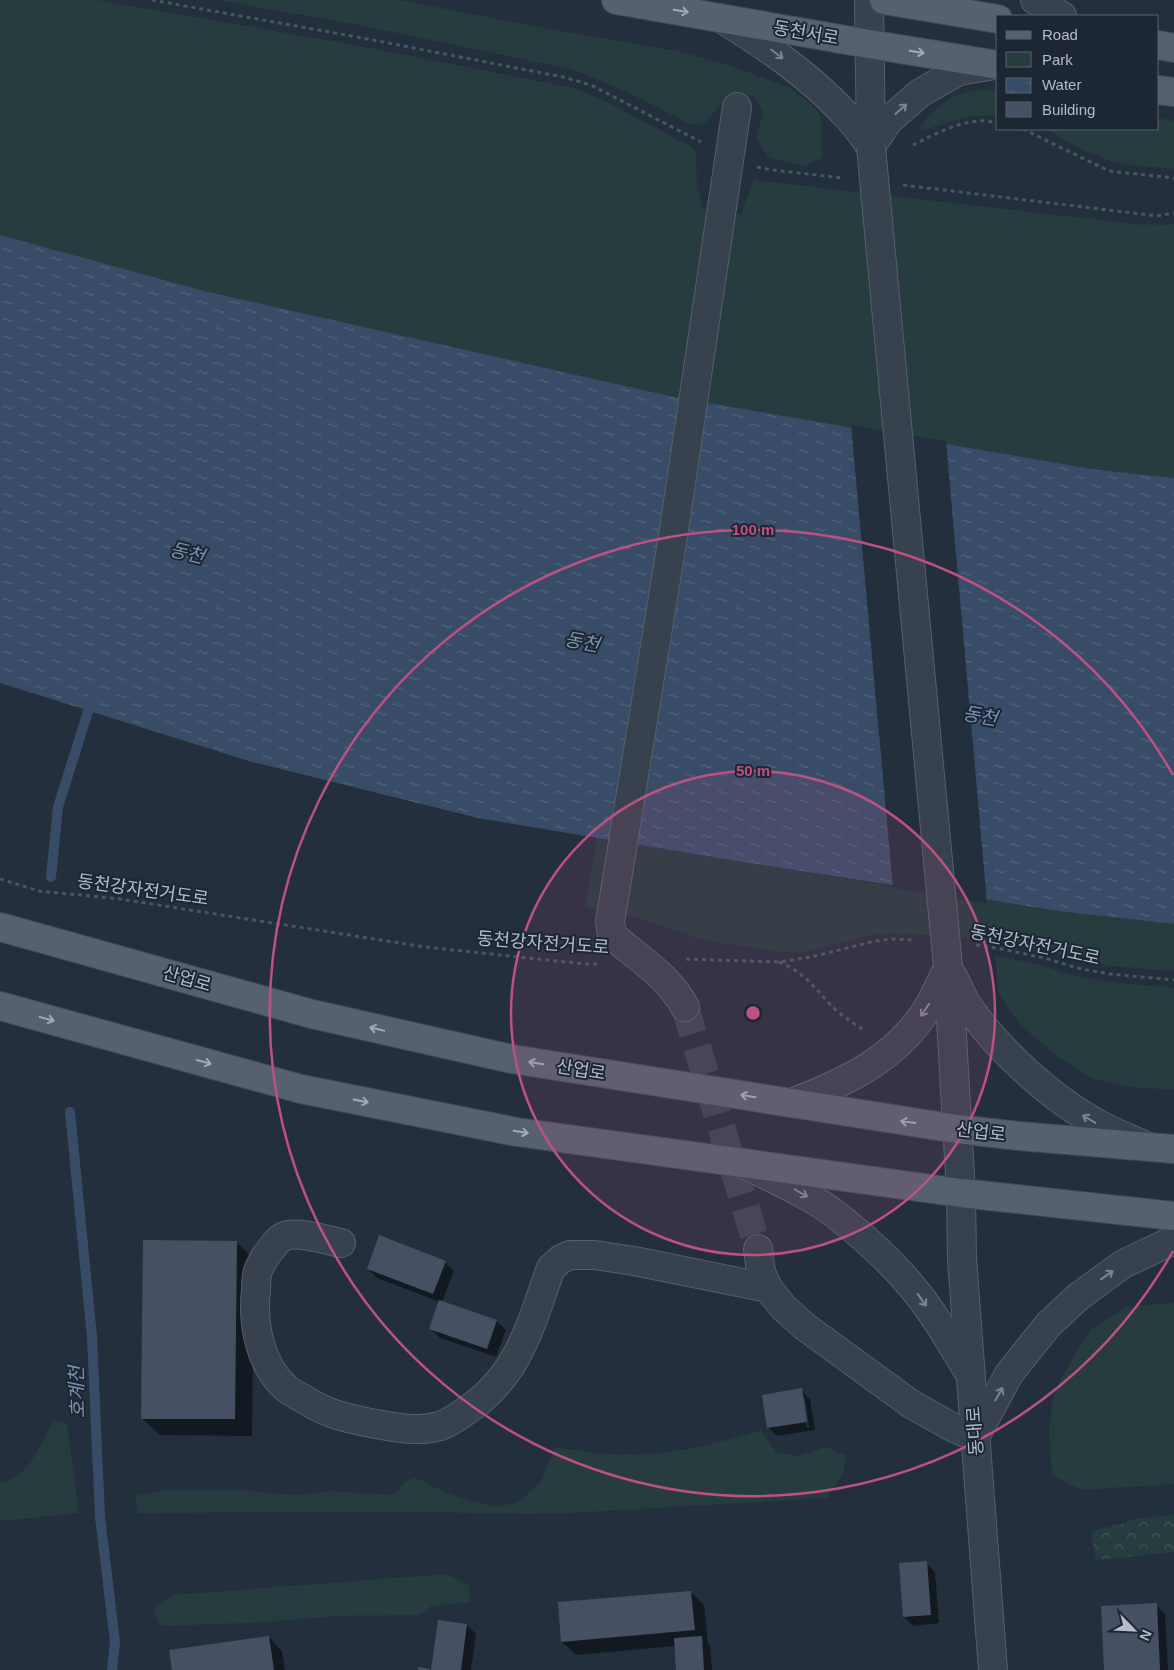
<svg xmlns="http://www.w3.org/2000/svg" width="1174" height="1670" viewBox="0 0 1174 1670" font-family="Arial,'Noto Sans KR',sans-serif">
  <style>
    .green { fill: #263c3f }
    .forest { fill: url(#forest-crowns) }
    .water { fill: url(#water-ripples) }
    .pier { fill: #242f3e }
    .shadow { fill: #0007; fill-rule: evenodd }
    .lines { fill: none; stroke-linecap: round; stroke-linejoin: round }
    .stream { stroke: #394c67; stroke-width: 10 }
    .building { fill: #455162 }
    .minor-tunnel { stroke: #3a4453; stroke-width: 28; stroke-dasharray: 28 14; stroke-linecap: butt }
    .minor-casing { stroke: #565f6c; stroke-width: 30 }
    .major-casing { stroke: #414a57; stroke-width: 30 }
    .path { stroke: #44595c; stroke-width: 3; stroke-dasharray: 4 4; stroke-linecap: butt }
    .minor { stroke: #38414e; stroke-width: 28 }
    .major { stroke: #56606e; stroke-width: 28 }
    .minor-bridge-casing { stroke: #565f6c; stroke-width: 30; stroke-linecap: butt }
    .minor-bridge { stroke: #38414e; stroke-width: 28 }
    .oneway { stroke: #a1aab7 }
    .oneway2 { stroke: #7c8592 }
    .ring { fill: none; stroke: #bd5182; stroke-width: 2.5 }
    .labels { text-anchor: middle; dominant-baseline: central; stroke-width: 4; stroke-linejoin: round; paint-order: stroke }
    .street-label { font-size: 18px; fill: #b4bcc9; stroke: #1d2633 }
    .water-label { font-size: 19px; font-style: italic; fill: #7c92b1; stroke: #1d2633 }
    .centre { fill: #bd5182; stroke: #1d2633; stroke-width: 2.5 }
    .ring-label { font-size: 15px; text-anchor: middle; font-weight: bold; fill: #bd5182; stroke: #1d2633; stroke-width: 4; stroke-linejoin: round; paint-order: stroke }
  </style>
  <defs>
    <pattern id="forest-crowns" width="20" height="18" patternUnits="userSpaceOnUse" patternTransform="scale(1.25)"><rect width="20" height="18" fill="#263c3f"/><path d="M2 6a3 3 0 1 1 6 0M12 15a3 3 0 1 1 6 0" fill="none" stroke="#435659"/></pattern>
    <pattern id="water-ripples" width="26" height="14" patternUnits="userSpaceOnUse" patternTransform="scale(1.25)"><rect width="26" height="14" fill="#394c67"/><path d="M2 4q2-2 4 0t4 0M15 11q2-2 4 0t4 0" fill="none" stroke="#53647b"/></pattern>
  </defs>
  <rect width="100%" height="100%" fill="#242f3e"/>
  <g class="green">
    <path d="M0 0H97L355 45 573 88 607 102 693 148 696 155 697 186 703 208 741 214 754 180 1134 224 1169 225 1174 224V478L1092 469 674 397 208 292 0 235Z"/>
    <path d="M218 0H400L533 26 677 51 726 64 790 88 812 105 819 113 822 124V158L803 166 769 158 756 138 763 112 754 96 729 95 703 125 690 124C649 103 609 81 565 68L359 25Z"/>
    <path d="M993 90 998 91V115C971 114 950 121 925 130L920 127C932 111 946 98 966 92 974 90 985 91 993 90Z"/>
    <path d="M1158 118 1174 121V169C1153 167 1132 166 1112 161 1088 154 1066 140 1044 129H1158Z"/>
    <path d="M597 838C789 870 981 903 1174 924V971L1110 966 999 940 893 933 875 934 803 952H782L708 941 623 913 585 907Z"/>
    <path d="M995 955 1044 966 1078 977 1109 982 1174 988V1090L1132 1087 1094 1079 1058 1057 1024 1028 1009 1010 998 992Z"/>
    <path d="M1174 1303V1484L1081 1490 1052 1475 1049 1429 1054 1392 1068 1366 1091 1329 1127 1307Z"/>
    <path d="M53 1420 67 1424 79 1513 0 1521V1483C29 1479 41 1443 53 1420Z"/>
    <path d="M761 1430 776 1452 798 1456 825 1447 846 1455 843 1474 827 1498 552 1514 413 1512 138 1513 135 1496 162 1491H249L296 1495 333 1491 389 1495 396 1492 405 1481 416 1478 449 1494 494 1507 517 1503 541 1482 555 1447C571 1449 588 1453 605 1454 661 1457 708 1447 761 1430Z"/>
    <path d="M447 1574 469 1586 470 1602 431 1606 419 1615 337 1616 248 1623 160 1626 153 1609 173 1595Z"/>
  </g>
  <path class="forest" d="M1174 1515V1552L1096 1560 1091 1532 1141 1518Z"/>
  <path class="water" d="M0 235 208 292 674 397 1092 469 1174 478V924L1066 912 730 860 478 818 249 761 0 683Z"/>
  <path class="pier" d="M851 425 946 441 987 903 893 888Z"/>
  <g class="shadow">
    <path d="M236 1242 254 1259 252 1436 160 1435 142 1418Z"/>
    <path d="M445 1262 454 1271 442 1302 497 1321 506 1330 496 1357 440 1338 431 1329 440 1302 377 1278 368 1269Z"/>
    <path d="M801 1390 810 1399 815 1430 777 1436 768 1427ZM802 1398H805L809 1428H807Z"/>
    <path d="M926 1563 935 1572 939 1623 913 1626 904 1617Z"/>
    <path d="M691 1592 704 1605 708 1644 710 1646 712 1670H677L676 1646 576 1655 562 1642Z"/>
    <path d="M1156 1605 1165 1614 1168 1670H1105Z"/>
    <path d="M467 1625 476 1634 471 1670H432Z"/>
    <path d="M269 1637 282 1651 285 1670H173Z"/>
  </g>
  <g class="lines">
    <g class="stream">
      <path d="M51 877 58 807 92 699"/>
      <path d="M70 1112 92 1337 100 1517 115 1642 112 1670"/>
    </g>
  </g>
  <g class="building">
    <path d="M379 1235 446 1261 433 1294 367 1269Z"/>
    <path d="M143 1240 237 1241 235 1419H141Z"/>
    <path d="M439 1300 497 1320 487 1349 429 1329Z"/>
    <path d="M802 1388 807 1422 767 1428 762 1395Z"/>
    <path d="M927 1561 931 1615 903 1617 899 1563Z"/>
    <path d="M691 1591 695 1630 561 1642 558 1602Z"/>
    <path d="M1157 1603 1160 1670H1104L1101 1606Z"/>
    <path d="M438 1620 467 1624 461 1670H431Z"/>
    <path d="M269 1636 274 1670H172L169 1650Z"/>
    <path d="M702 1636 704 1670H676L674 1638Z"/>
    <path d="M418 1667 430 1669V1670H418Z"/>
  </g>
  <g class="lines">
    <path class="minor-tunnel" d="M685 1007 758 1249"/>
    <defs>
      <g id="minor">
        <path d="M869 0 871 147"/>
        <path d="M1035 0 1062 16"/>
        <path d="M721 18C766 46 809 75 845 114 855 124 863 136 871 147"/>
        <path d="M871 147 888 121 920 93 959 71 994 65"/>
        <path d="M948 967 961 1193 962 1259 993 1670"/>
        <path d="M952 975C957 984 961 994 966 1003 996 1049 1054 1101 1102 1126 1115 1133 1130 1139 1144 1145"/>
        <path d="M685 1007C667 974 638 959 612 935L610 922 673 536 737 107"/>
        <path d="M791 1103C845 1083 898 1058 929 1006 936 994 941 981 948 968"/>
        <path d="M748 1166C777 1181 808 1194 835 1214 863 1236 891 1261 913 1288 934 1313 951 1343 968 1371"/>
        <path d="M341 1243C327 1240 298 1231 285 1236 279 1238 275 1244 271 1249 266 1255 261 1263 258 1271 256 1277 256 1284 256 1290 252 1324 260 1365 286 1388 290 1392 297 1395 302 1398 329 1415 345 1418 376 1424 397 1428 419 1432 440 1426 449 1423 459 1416 466 1411 520 1375 530 1325 551 1268L561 1259 570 1255H595L634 1261 768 1288"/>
        <path d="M758 1249 761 1272 768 1288 783 1307 804 1326 911 1404 952 1427 975 1437 1009 1374 1048 1325 1078 1297 1123 1264 1174 1240"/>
      </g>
      <g id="major">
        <path d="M616 0 869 44 998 65"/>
        <path d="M884 0 998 19"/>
        <path d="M1158 45 1174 48"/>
        <path d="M1158 90 1174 92"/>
        <path d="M0 927 312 1014 512 1059 957 1129 1019 1136 1174 1149"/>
        <path d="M0 1006 301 1089 517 1132 961 1193 1174 1216"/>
      </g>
    </defs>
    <use href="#minor" class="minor-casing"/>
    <use href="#major" class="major-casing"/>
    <g class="path">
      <path d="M152 0 357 37 563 77 591 85 701 142"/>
      <path d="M1023 129 1109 171 1174 178"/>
      <path d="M913 145C933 135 955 123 978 121 984 120 991 122 998 122"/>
      <path d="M757 167 773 170 843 178"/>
      <path d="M903 185 1157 216 1174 213"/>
      <path d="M0 879 39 891 120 899 425 947 585 964H598"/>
      <path d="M976 945 1002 949 1044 958 1081 969 1110 974 1174 980"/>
      <path d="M686 959 779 962 811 957 875 941 893 939 915 940"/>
      <path d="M779 962C808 974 815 990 836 1010 845 1018 855 1024 865 1031"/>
    </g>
    <use href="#minor" class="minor"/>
    <use href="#major" class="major"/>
    <defs>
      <path id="minor-bridge" d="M871 147 948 967"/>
    </defs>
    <use href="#minor-bridge" class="minor-bridge-casing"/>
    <use href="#minor-bridge" class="minor-bridge"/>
  </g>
  <defs><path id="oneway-shaft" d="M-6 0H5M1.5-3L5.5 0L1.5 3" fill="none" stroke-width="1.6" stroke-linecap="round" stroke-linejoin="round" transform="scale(1.25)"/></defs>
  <g class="oneway">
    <use href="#oneway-shaft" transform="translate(681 11) rotate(10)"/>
    <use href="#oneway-shaft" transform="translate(917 52) rotate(9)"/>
    <use href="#oneway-shaft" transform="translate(47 1019) rotate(15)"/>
    <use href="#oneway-shaft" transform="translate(377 1029) rotate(-167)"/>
    <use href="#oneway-shaft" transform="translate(204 1062) rotate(15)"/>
    <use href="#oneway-shaft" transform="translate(536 1063) rotate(-171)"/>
    <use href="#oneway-shaft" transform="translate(748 1096) rotate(-171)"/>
    <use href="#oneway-shaft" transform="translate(361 1101) rotate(11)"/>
    <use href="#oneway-shaft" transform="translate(908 1122) rotate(-172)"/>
    <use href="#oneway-shaft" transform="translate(521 1132) rotate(9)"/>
  </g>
  <g class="oneway2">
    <use href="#oneway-shaft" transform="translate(777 54) rotate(37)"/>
    <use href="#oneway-shaft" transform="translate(901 109) rotate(-41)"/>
    <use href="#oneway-shaft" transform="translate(925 1010) rotate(124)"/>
    <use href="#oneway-shaft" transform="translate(1089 1119) rotate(-149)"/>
    <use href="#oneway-shaft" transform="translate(801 1193) rotate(30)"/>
    <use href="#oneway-shaft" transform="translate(1107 1275) rotate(-36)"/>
    <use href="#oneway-shaft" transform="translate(922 1300) rotate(54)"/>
    <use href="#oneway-shaft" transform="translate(999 1394) rotate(-61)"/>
  </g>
  <circle cx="753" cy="1013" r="242" fill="#bd5182" fill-opacity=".12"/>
  <g class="ring">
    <circle cx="753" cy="1013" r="242"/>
    <path d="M1173 1251A483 483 0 1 1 1173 775"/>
  </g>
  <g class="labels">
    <g class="street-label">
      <text transform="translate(806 33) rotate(10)">동천서로</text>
      <text transform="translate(143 890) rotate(8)">동천강자전거도로</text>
      <text transform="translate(543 943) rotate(4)">동천강자전거도로</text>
      <text transform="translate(1035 945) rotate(12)">동천강자전거도로</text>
      <text transform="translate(187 979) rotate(16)">산업로</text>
      <text transform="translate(581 1070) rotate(9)">산업로</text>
      <text transform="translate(981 1132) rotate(7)">산업로</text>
      <text transform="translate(975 1431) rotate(-94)">동대로</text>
    </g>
    <g class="water-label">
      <text transform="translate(187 553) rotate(14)">동천</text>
      <text transform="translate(582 642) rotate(11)">동천</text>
      <text transform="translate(980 716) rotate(10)">동천</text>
      <text transform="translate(77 1392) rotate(-92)">호계천</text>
    </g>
  </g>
  <circle cx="753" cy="1013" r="8" class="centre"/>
  <g class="ring-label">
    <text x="753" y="535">100 m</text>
    <text x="753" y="776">50 m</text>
  </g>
  <rect x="996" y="15" width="162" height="115" fill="#1d2633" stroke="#59626f"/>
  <rect x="1006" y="31" width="25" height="8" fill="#56606e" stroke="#59626f"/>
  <text x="1042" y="40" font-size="15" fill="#b4bcc9">Road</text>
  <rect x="1006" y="52" width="25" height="15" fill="#263c3f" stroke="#59626f"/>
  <text x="1042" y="65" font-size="15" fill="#b4bcc9">Park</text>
  <rect x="1006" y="78" width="25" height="15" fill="url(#water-ripples)" stroke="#59626f"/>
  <text x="1042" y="90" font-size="15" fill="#b4bcc9">Water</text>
  <rect x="1006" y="102" width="25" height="15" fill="#455162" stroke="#59626f"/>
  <text x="1042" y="115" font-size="15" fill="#b4bcc9">Building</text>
  <g transform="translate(1134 1630) rotate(114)" stroke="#1d2633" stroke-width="4" paint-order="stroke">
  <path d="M0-4L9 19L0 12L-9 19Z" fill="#b4bcc9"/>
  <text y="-8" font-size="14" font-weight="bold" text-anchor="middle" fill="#b4bcc9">N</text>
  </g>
</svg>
